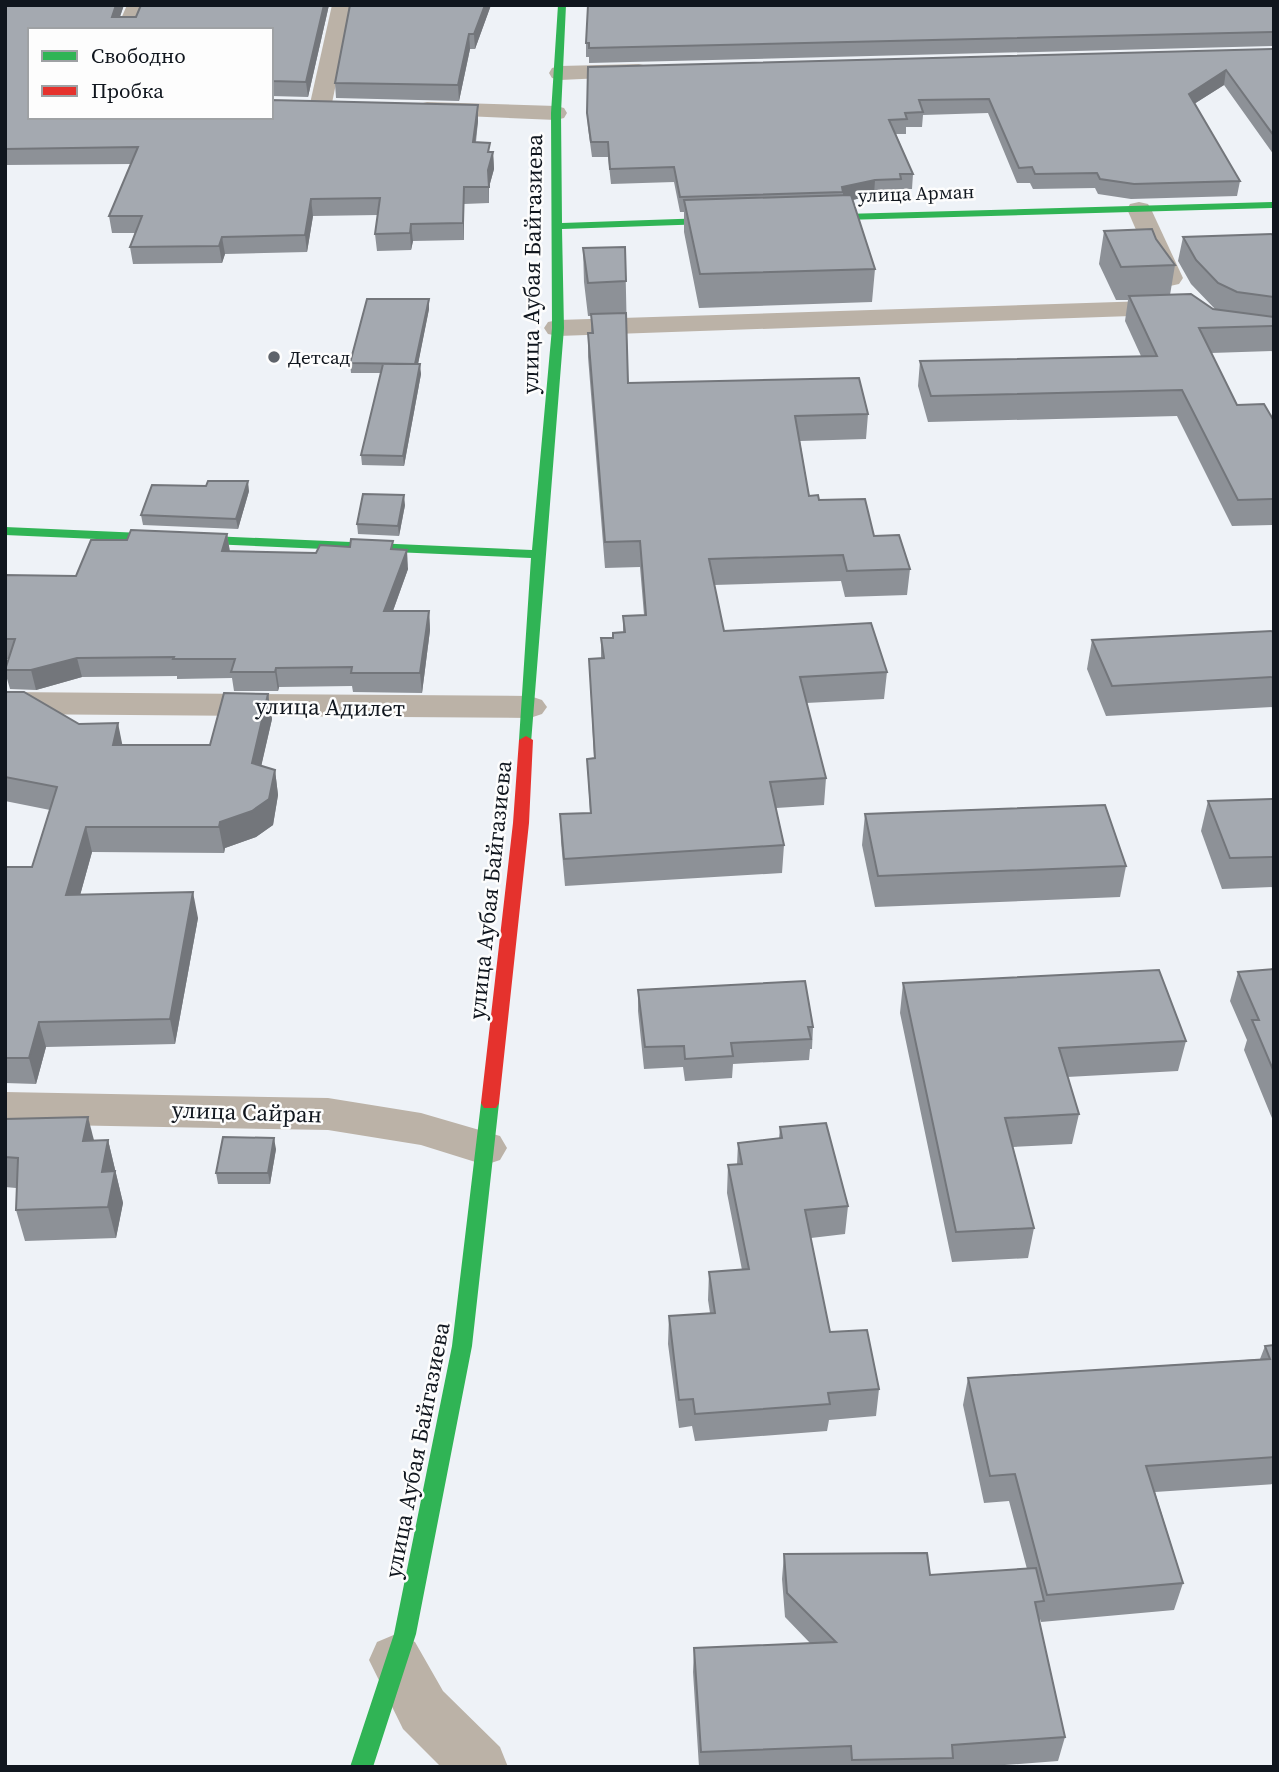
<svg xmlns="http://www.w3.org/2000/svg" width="1279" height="1772" viewBox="0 0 1279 1772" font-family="'Source Serif 4',serif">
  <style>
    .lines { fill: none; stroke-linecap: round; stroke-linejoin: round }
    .street { fill: #bbb2a7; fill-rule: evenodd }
    .fast { fill: #30b455; fill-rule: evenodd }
    .jam { fill: #e5322d; fill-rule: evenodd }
    .wall { fill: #8d9197 }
    .shaded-wall { fill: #73767b }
    .building { fill: #a4a9b0; stroke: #73767b; stroke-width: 2 }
    .poi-dot { fill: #5e636a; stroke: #fdfdfd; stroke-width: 2.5 }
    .labels { text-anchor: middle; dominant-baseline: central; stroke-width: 5; stroke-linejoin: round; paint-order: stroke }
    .far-street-label { font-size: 19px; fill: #10161e; stroke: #fdfdfd }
    .far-poi-label { font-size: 19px; fill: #10161e; stroke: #fdfdfd; text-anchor: start }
    .street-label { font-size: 23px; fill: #10161e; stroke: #fdfdfd }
  </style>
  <rect width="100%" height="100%" fill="#eef2f7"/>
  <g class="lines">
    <g class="street">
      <path d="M127 5H147L137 30H116Z"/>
      <path d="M332 5H352L331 108 328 113H312L309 108Z"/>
      <path d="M639 64 647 66 650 71 647 76 560 80 552 78 549 73 552 68 560 66Z"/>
      <path d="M427 102 556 106 564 108 567 113 564 118 556 120 419 114 416 109 419 104Z"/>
      <path d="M1139 202 1148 204 1151 209 1183 278 1179 284 1170 286 1161 284 1157 278 1127 209 1130 204Z"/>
      <path d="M1180 300 1189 302 1193 308 1189 314 558 336 548 334 544 328 548 322 558 320Z"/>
      <path d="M5 692 530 696 542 700 547 707 542 714 530 718 5 714Z"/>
      <path d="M5 1092 328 1098 421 1113 500 1136 507 1148 500 1160 485 1165 421 1145 328 1130 5 1124Z"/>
      <path d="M396 1634 415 1642 443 1691 500 1747 508 1767H441L403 1729 369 1660 377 1642Z"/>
    </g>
    <g class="fast">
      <path d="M558 5H566L561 113 562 223 736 217 741 220 736 223 562 229 564 328 531 743H521L519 740 531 558 5 535V527L532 550 552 328 551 113Z"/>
      <path d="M1274 202V208L807 221 802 218 807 215Z"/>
      <path d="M490 1096 496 1098 499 1103 472 1346 416 1634 373 1767H350L394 1634 452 1346 481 1103 484 1098Z"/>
    </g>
    <path class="jam" d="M526 736 533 740 529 823 499 1103 496 1108H484L481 1103 513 823 519 740Z"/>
  </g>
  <g class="wall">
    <path d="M5 5H124L120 17H136L141 5H329L308 97 271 96V30L30 117 478 105V121L476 142 491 152H493L494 169 489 187V203L464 204V240L413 241 411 250 377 251 375 234 378 215 313 216 307 252 225 254 222 263 133 264 130 247 135 233H112L109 216 131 164 5 165Z"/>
    <path d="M350 5H491L475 49H470L459 101 336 98 335 83Z"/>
    <path d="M1274 5V46L589 63V57H586V43Z"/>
    <path d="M1274 49V155L1224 85 1194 104 1240 181 1237 196 1131 199 1098 194 1095 188 1033 189 1030 183H1017L988 113 923 115 922 127H906V134H896L913 174 912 189H900V194L874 195 853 200 875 269 872 302 699 308 684 232V212H680L674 182 611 184 608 157H592L588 128 587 113Z"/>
    <path d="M1104 231 1156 239 1175 265 1170 295 1215 309 1191 284 1178 261 1183 237 1274 234V351L1211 353 1237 405 1274 421V525L1232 526 1177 416 928 422 918 386 920 361 1141 356 1125 321 1128 300H1116L1099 264Z"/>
    <path d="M625 247 628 383 868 414 866 439 800 441 809 496 819 500 874 536 910 569 907 595 845 597 841 581 714 585 724 631 887 672 884 699 806 703 826 778 824 805 776 808 784 845 782 873 565 886 561 842 560 814 590 813 587 759 594 758 589 659 601 658V638H613V633L623 632V616L644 615 640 567 605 568 588 357V333H591V316H588L584 282 583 248Z"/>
    <path d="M429 299V309L418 364 421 374 404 466 362 465 361 455 381 373H351L350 363Z"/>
    <path d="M249 491 238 529 143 525 141 515Z"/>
    <path d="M405 505 399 536 358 534 357 524Z"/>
    <path d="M227 534 230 552 316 553 394 550 408 569 393 611H429L430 630 422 693 353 692 352 686 279 687 278 691H234L232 678 177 679V676L82 677 36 690 10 689 5 672V668L8 659H5V575L76 576 127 540Z"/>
    <path d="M1274 631V707L1106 716 1087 669 1092 640Z"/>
    <path d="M5 692 122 745H210L268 694 272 719 261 766 275 770 278 795 273 825 256 837 225 848 224 853 92 852 80 895 198 918 175 1044 46 1047 36 1084 5 1083V867H32L50 810 5 801Z"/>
    <path d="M1274 799V887L1222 889 1201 831 1208 801Z"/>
    <path d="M865 814 1126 866 1120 897 875 907 862 845Z"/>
    <path d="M1274 969V1123L1244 1050 1247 1040 1230 1001 1238 972Z"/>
    <path d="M903 983 1186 1041 1178 1071 1067 1077 1079 1114 1072 1144 1013 1147 1034 1228 1028 1258 952 1262 900 1013Z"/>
    <path d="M638 990 813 1027 812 1049H810L809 1060 733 1064 732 1078 685 1081 683 1067 644 1069 638 1011Z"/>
    <path d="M5 1119 94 1141 108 1140 123 1203 116 1238 25 1241 16 1210V1188L5 1187Z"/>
    <path d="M780 1127 848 1206 845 1234 811 1238 830 1332 879 1389 876 1416 829 1420 827 1431 695 1441 692 1426 679 1428 668 1344 669 1316 710 1313 708 1300 709 1272 742 1270 727 1193 728 1165H737L738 1143 779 1139Z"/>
    <path d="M276 1149 270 1184H218L216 1173Z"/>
    <path d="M1274 1345V1484L1155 1492 1183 1583 1174 1610 1041 1622 1040 1619 1039 1622 1065 1737 1058 1761 978 1767H699L693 1672 694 1648 810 1643 785 1617 782 1579 784 1554 930 1575 1027 1569 1009 1501 984 1503 963 1405 968 1378 1260 1359 1265 1346Z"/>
  </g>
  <g class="shaded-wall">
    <path d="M116 5H124L115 30 112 17Z"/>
    <path d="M324 5H329L308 97 306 82Z"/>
    <path d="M485 5H491L475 49 474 34Z"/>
    <path d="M469 34 470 49 459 101 458 85Z"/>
    <path d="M1226 70 1224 85 1186 109 1189 94Z"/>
    <path d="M478 105V121L473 158V142Z"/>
    <path d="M493 152 494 169 489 187V203L488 170Z"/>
    <path d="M875 180 874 195 843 202V192L842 187Z"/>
    <path d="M464 187V240L463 223Z"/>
    <path d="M311 199 313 216 307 252 305 235Z"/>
    <path d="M411 224 413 241 411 250 410 233Z"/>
    <path d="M222 237 225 254 222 263 219 246Z"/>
    <path d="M429 299V309L416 374 415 364Z"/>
    <path d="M420 364 421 374 404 466 403 456Z"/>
    <path d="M248 481 249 491 238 529 236 519Z"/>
    <path d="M404 495 405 505 399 536 398 526Z"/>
    <path d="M227 534 230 553 222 551Z"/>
    <path d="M407 550 408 569 386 630 384 611Z"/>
    <path d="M429 611 430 630 422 693 420 673Z"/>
    <path d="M77 658 82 677 36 690 31 670Z"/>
    <path d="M276 668 279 687 278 691 275 672Z"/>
    <path d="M268 694 272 719 256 789 252 763Z"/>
    <path d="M118 723 123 748 113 745Z"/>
    <path d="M275 770 278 795 273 825 256 837 225 848 224 853 219 827 220 822Z"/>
    <path d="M86 827 92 852 73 921 66 895Z"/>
    <path d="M193 892 198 918 175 1044 170 1019Z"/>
    <path d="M39 1022 46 1047 36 1084 29 1058Z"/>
    <path d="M88 1117 96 1148 83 1141Z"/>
    <path d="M274 1138 276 1149 270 1184 268 1173Z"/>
    <path d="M108 1140 123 1203 116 1238 108 1207 102 1172Z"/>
  </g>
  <g class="building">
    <path d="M5 5H116L112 17H136L141 5H324L306 82 271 81V30H30V117H271V100L478 105 473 142 490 143 488 152H493L488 170 489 187H464L463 223 411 224 410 233 375 234 380 198 311 199 305 235 222 237 219 246 130 247 142 216H109L138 147 5 149Z"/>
    <path d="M350 5H485L474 34H469L458 85 335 83Z"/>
    <path d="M588 5H1274V32L589 48V43H586Z"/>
    <path d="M1274 49V136L1226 70 1189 94 1240 181 1134 184 1100 179 1097 173 1035 174 1032 167 1019 168 989 99 919 100 923 112 905 113 907 119 889 120 913 174H900L901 179 875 180 842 187 843 192 680 197 674 167 610 169 608 142H591L587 113 588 67Z"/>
    <path d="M851 195 875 269 700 274 684 200Z"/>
    <path d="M1152 229 1156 239 1175 265 1121 267 1104 231Z"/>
    <path d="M1274 234V297L1237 292 1218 283 1196 260 1183 237Z"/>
    <path d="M625 247 626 281 588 283 583 248Z"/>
    <path d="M1191 294 1213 309 1274 317V326L1199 328 1237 405 1264 404 1274 421V499L1238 500 1182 390 931 396 920 361 1157 356 1129 296Z"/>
    <path d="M367 299H429L415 364H420L403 456 361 455 383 364H415L350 363Z"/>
    <path d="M626 313 628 383 859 378 868 414 795 416 809 496 818 495 819 500 865 499 874 536 899 535 910 569 847 571 843 555 709 559 724 631 871 623 887 672 800 677 826 778 770 782 784 845 564 859 560 814 591 813 587 759 595 758 589 659 604 658 601 638H613V633L625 632 623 616 646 615 640 541 605 542 588 333H593L591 314Z"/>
    <path d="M208 481H248L236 519 141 515 152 485 206 486Z"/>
    <path d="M363 494 404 495 398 526 357 524Z"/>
    <path d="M131 530 227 534 222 551 316 553 320 545 350 547 351 539 393 541 391 549 407 550 384 611H429L420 673H351L352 667 276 668 275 672H231L235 659H173L174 657 77 658 31 670H5L15 639H5V575L76 576 91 540H127Z"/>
    <path d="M1274 631V677L1112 686 1092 640Z"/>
    <path d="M5 692H24L79 724 118 723 113 745H210L224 693 268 694 252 763 275 770 269 799 252 811 220 822 219 827H86L66 895 193 892 170 1019 39 1022 29 1058H5V867H32L57 787 5 777Z"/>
    <path d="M1274 799V857L1230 858 1208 801Z"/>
    <path d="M1105 805 1126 866 878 876 865 814Z"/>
    <path d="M1274 969V1072L1252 1020H1259L1238 972Z"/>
    <path d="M1159 970 1186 1041 1059 1048 1079 1114 1005 1118 1034 1228 956 1232 903 983Z"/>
    <path d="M805 981 813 1027H808L811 1039 731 1043 733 1056 685 1059 684 1046 645 1047 638 990Z"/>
    <path d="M88 1117 83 1141 108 1140 102 1172 115 1171 108 1207 16 1210 18 1158 5 1157V1119Z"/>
    <path d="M826 1123 848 1206 805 1210 830 1332 867 1330 879 1389 828 1393 830 1404 695 1414 693 1399 679 1400 669 1316 715 1313 709 1272 749 1269 728 1165 742 1164 738 1143 782 1138 780 1127Z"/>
    <path d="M223 1137 274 1138 268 1173H216Z"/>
    <path d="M1274 1345V1457L1146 1466 1183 1583 1047 1595 1015 1474 990 1476 968 1378 1270 1359 1265 1346Z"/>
    <path d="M927 1553 930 1575 1036 1568 1044 1601 1035 1602 1065 1737 952 1745 953 1758 852 1760 851 1746 701 1752 694 1648 836 1642 787 1593 784 1554Z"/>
  </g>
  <circle class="poi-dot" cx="274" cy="357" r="7"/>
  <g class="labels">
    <g class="far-street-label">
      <text transform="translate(916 193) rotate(-2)">улица Арман</text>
    </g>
    <g class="far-poi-label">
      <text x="288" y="357">Детсад</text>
    </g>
    <g class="street-label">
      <text transform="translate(532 264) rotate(-89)">улица Аубая Байгазиева</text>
      <text transform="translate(330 707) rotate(1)">улица Адилет</text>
      <text transform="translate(490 890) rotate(-84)">улица Аубая Байгазиева</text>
      <text transform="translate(247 1112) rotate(2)">улица Сайран</text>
      <text transform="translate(417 1450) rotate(-79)">улица Аубая Байгазиева</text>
    </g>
  </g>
  <rect width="1279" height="1772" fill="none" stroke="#10161e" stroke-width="14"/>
  <rect x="28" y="28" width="245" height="91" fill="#fdfdfd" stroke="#9ea1a4" stroke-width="2"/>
  <rect x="42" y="51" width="35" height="10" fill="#30b455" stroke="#9ea1a4" stroke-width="2"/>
  <text x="91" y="63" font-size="21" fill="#10161e">Свободно</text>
  <rect x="42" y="86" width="35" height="10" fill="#e5322d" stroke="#9ea1a4" stroke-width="2"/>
  <text x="91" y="98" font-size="21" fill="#10161e">Пробка</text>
</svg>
